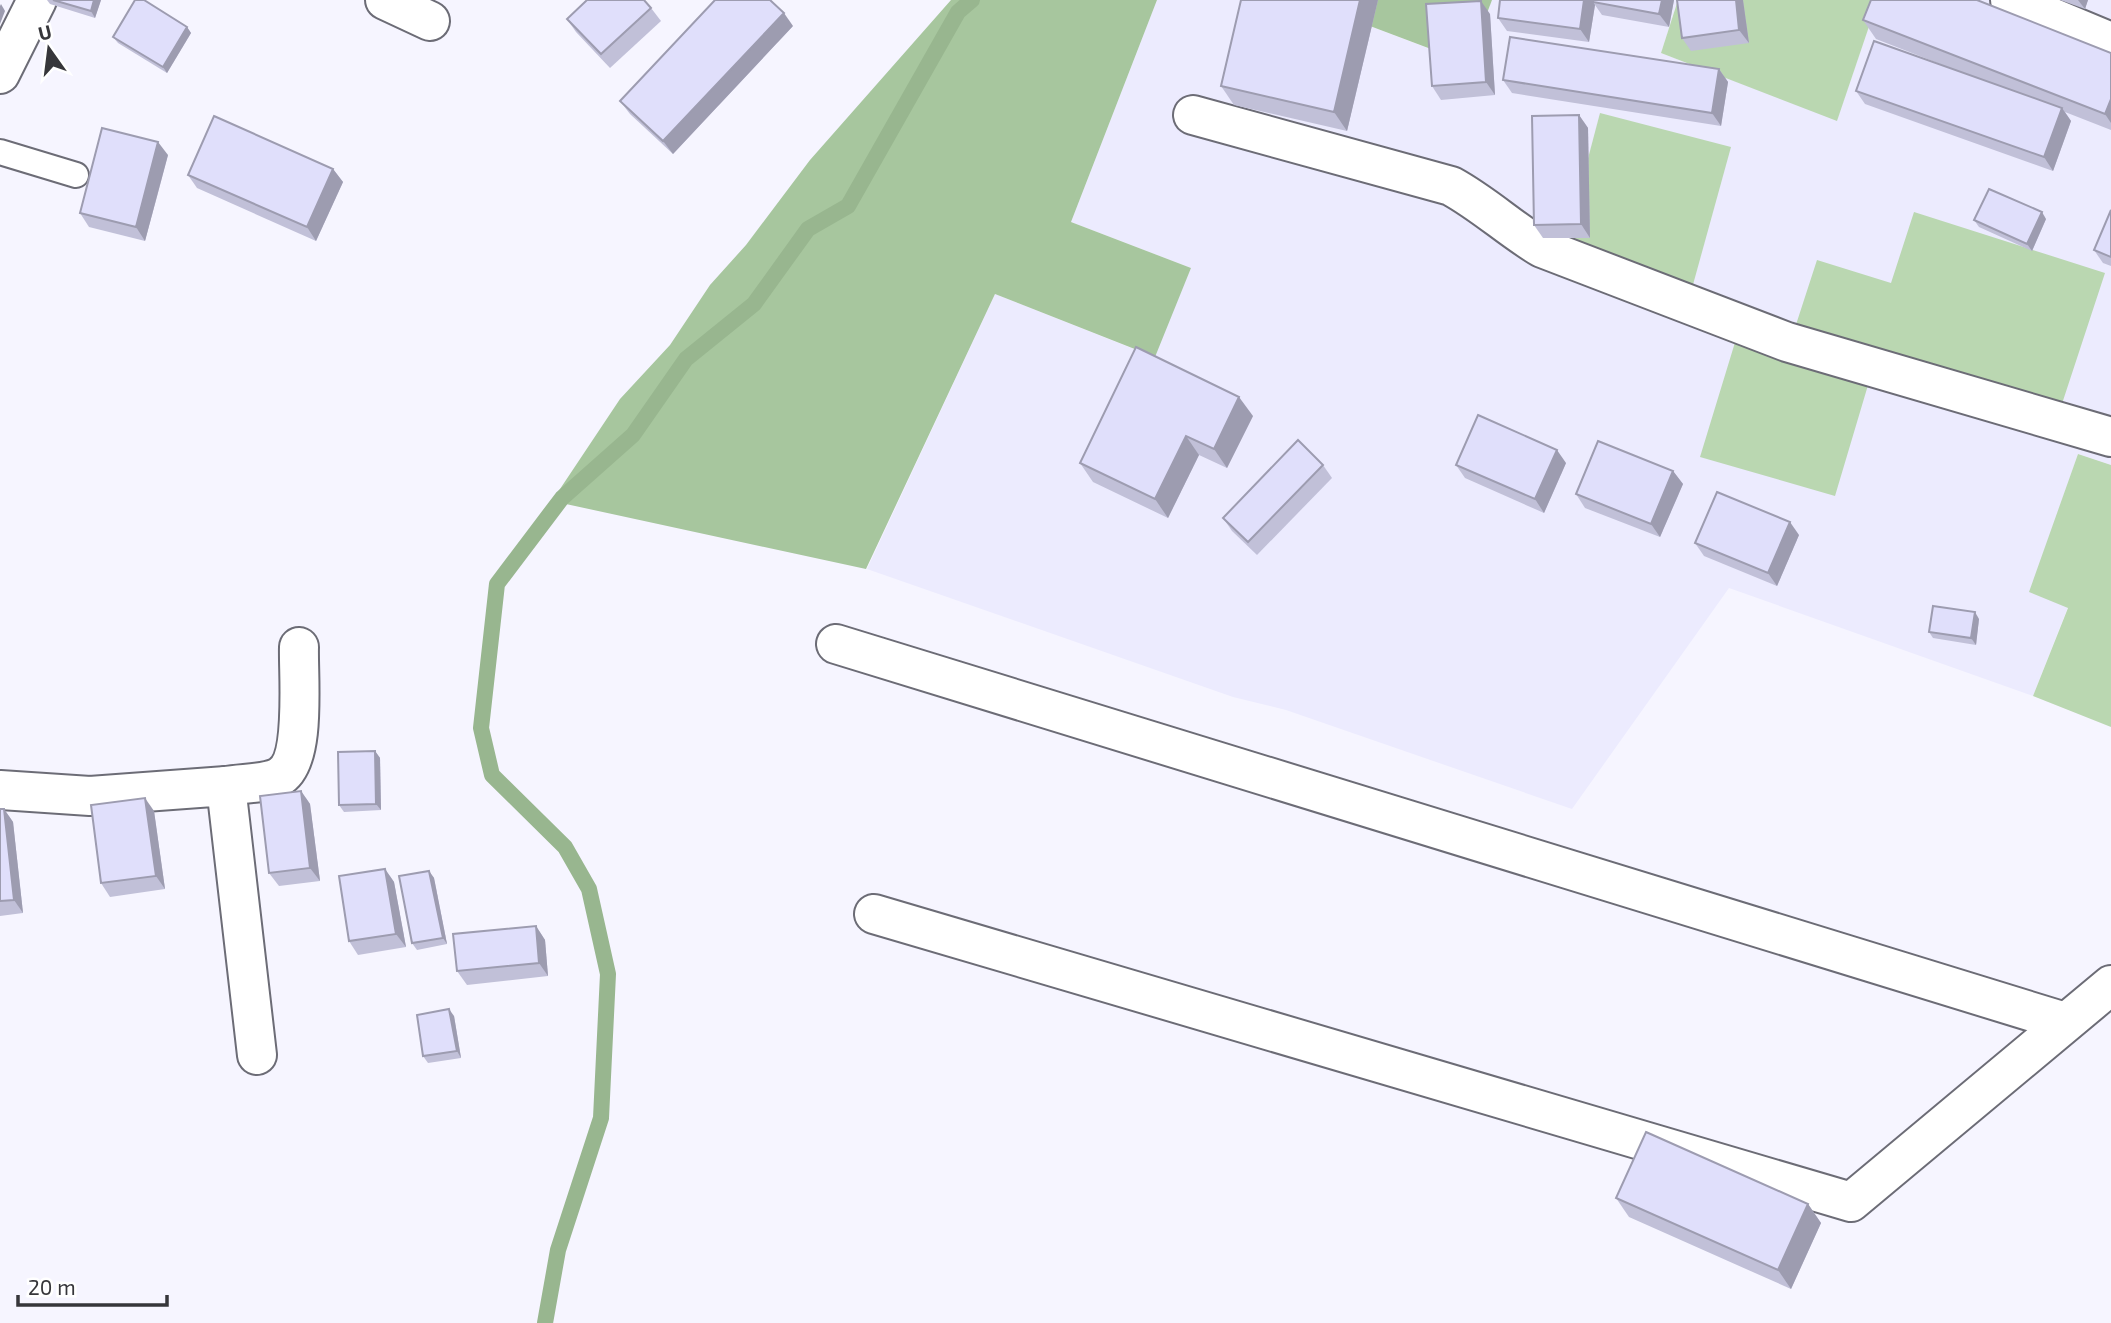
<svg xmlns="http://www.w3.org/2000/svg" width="2111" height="1323" viewBox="0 0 2111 1323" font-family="'Exo 2',sans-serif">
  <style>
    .built { fill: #ecebfe }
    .green { fill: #bad7b1 }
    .forest { fill: #a7c69e }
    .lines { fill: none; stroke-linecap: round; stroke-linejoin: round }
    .stream { stroke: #98b68f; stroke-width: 16 }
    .service-casing { stroke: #6c6c76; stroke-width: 28 }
    .minor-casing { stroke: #6c6c76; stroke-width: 42 }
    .service { stroke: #fff; stroke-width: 24 }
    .minor { stroke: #fff; stroke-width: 38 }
    .wall { fill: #c1c0d8 }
    .shaded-wall { fill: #9d9cb0 }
    .building { fill: #e0dffb; stroke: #9d9cb0; stroke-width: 2 }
  </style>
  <rect width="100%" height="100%" fill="#f6f5ff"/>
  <path class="built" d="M1157 0H1301L1467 63 1492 0H1678L1661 53 1837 120 1878 0H2111V465L2078 454 2030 592 2068 607 2033 696 1729 588 1572 809 1286 710 1233 697 867 569 995 294 1154 357 1191 268 1071 222Z"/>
  <g class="green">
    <path d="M1678 0H1878L1837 121 1661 53Z"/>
    <path d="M1600 113 1731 147 1686 310 1557 276Z"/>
    <path d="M1914 212 2105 273 2055 425 1874 365 1835 496 1700 457 1740 326 1791 340 1817 260 1891 283Z"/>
    <path d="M2078 454 2111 465V727L2033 696 2068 608 2029 592Z"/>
  </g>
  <g class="forest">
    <path d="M951 0H1157L1071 222 1191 268 1155 357 995 294 866 569 552 501 620 399 670 345 710 285 746 245 810 160Z"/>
    <path d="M1301 0H1492L1468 63Z"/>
  </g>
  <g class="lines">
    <path class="stream" d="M545 1323 558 1250 601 1118 608 974 589 889 565 847 492 775 481 728 497 584 562 498 633 435 686 359 754 304 808 229 848 206 958 12 972 0"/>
    <defs>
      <path id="service" d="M0 152 76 175"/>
      <g id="minor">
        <path d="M385 0 430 21"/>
        <path d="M2010 0 2111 42"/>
        <path d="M0 74 37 0"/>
        <path d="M1193 115 1451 186C1484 204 1510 229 1542 248L1787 342 2111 437"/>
        <path d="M836 644 2065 1022"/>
        <path d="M226 786C241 783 266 784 279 777 307 762 298 676 299 647"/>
        <path d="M0 790 90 796 226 786 257 1055"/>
        <path d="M874 914 1851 1202 2111 985"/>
      </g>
    </defs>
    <use href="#service" class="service-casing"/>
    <use href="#minor" class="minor-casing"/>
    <use href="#service" class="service"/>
    <use href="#minor" class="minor"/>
  </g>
  <g class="wall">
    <path d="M47 0H101L95 18 50 4Z"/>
    <path d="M1241 0H1378L1347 131 1234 105 1221 86Z"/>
    <path d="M1500 0H1674L1669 27 1602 15 1595 5 1589 42 1507 31 1498 18Z"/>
    <path d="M1743 0 1749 43 1691 51 1682 38Z"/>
    <path d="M2060 0H2088L2085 9Z"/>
    <path d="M651 8 661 21 610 68 576 32 567 19Z"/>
    <path d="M1490 14 1495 95 1441 100 1432 86Z"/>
    <path d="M1863 20 2111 53V130L2065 112 2071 121 2053 171 1865 104 1856 91 1971 76 1876 39Z"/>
    <path d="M793 26 673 154 630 114 620 101Z"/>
    <path d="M187 27 191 33 167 73 118 43 113 37Z"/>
    <path d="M1719 69 1728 82 1721 126 1512 93 1503 80Z"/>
    <path d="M1579 115 1588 128 1590 238H1543L1534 225Z"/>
    <path d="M168 155 145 241 89 227 80 213Z"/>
    <path d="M333 169 343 182 316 241 197 188 188 175Z"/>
    <path d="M2111 210V266L2103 263 2094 250Z"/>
    <path d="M2046 219 2032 251 1979 227 1974 220Z"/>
    <path d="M1253 416 1227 468 1199 455 1168 518 1093 482 1080 463Z"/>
    <path d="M1566 463 1544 513 1465 478 1456 465Z"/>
    <path d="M1323 465 1332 478 1257 555 1232 531 1223 518Z"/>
    <path d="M1673 471 1683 484 1660 537 1585 508 1576 494Z"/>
    <path d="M1799 535 1777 586 1704 556 1695 543Z"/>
    <path d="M1979 619 1976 645 1933 638 1929 632Z"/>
    <path d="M375 751 380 758 381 810 344 812 339 805Z"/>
    <path d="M301 791 310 804 320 881 279 886 269 873Z"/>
    <path d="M0 809H4L13 822 23 913 0 916Z"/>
    <path d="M154 811 165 889 110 897 101 883Z"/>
    <path d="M385 869 394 882 406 947 358 955 349 941Z"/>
    <path d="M429 871 434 878 447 944 417 950 412 943Z"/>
    <path d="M536 926 545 940 548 976 467 985 457 971Z"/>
    <path d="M454 1016 461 1058 428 1063 423 1056Z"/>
    <path d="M1616 1198 1808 1204 1821 1223 1791 1289 1629 1217Z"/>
  </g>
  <g class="shaded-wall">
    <path d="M94 0H101L95 18 91 11Z"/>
    <path d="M1360 0H1378L1347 131 1334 112Z"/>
    <path d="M1584 0H1595L1593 2 1595 5 1589 42 1580 29Z"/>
    <path d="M1662 0H1674L1669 27 1659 14Z"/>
    <path d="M1736 0H1743L1749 43 1739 30Z"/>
    <path d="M2078 0H2088L2085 9Z"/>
    <path d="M1481 1 1490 14 1495 95 1486 82Z"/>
    <path d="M1 4 5 11 0 24V6Z"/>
    <path d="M784 13 793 26 673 154 663 141Z"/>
    <path d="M187 27 191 33 167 73 163 67Z"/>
    <path d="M1719 69 1728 82 1721 126 1712 113Z"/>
    <path d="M2111 99V123L2105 114Z"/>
    <path d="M2062 108 2071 121 2053 171 2044 157Z"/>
    <path d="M1579 115 1588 128 1590 238 1581 224Z"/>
    <path d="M158 142 168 155 145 241 136 227Z"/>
    <path d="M333 169 343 182 316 241 307 227Z"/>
    <path d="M2042 212 2046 219 2032 251 2027 244Z"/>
    <path d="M1239 397 1253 416 1227 468 1214 449Z"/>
    <path d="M1186 436 1199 455 1168 518 1155 499Z"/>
    <path d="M1557 450 1566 463 1544 513 1535 499Z"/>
    <path d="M1673 471 1683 484 1660 537 1651 524Z"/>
    <path d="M1790 522 1799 535 1777 586 1768 573Z"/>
    <path d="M1975 612 1979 619 1976 645 1971 638Z"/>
    <path d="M375 751 380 758 381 810 376 804Z"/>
    <path d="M301 791 310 804 320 881 310 868Z"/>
    <path d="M145 798 154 811 165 889 156 876Z"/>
    <path d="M4 809 13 822 23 913 14 900Z"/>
    <path d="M385 869 394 882 406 947 396 934Z"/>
    <path d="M429 871 434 878 447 944 443 938Z"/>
    <path d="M536 926 545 940 548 976 539 963Z"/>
    <path d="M449 1009 454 1016 461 1058 457 1051Z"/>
    <path d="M1808 1204 1821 1223 1791 1289 1778 1270Z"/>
  </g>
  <g class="building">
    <path d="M53 0H94L91 11Z"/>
    <path d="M135 0H144L187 27 163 67 113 37Z"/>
    <path d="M587 0H644L651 8 601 54 567 19Z"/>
    <path d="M715 0H770L784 13 663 141 620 101Z"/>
    <path d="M1241 0H1360L1334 112 1221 86Z"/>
    <path d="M1500 0H1584L1580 29 1498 18Z"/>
    <path d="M1593 0H1662L1659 14 1593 2Z"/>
    <path d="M1677 0H1736L1739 30 1682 38Z"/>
    <path d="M1871 0H1977L2111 53V99L2105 114 1863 20Z"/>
    <path d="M1481 1 1486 82 1432 86 1426 4Z"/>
    <path d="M1510 37 1719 69 1712 113 1503 80Z"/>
    <path d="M1874 41 2062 108 2044 157 1856 91Z"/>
    <path d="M1579 115 1581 224 1534 225 1532 116Z"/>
    <path d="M214 116 333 169 307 227 188 175Z"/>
    <path d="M102 128 158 142 136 227 80 213Z"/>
    <path d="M1989 189 2042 212 2027 244 1974 220Z"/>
    <path d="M2111 210V257L2094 250Z"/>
    <path d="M1136 347 1239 397 1214 449 1186 436 1155 499 1080 463Z"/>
    <path d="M1478 415 1557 450 1535 499 1456 465Z"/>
    <path d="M1298 440 1323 465 1248 542 1223 518Z"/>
    <path d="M1598 441 1673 471 1651 524 1576 494Z"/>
    <path d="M1717 492 1790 522 1768 573 1695 543Z"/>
    <path d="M1933 606 1975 612 1971 638 1929 632Z"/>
    <path d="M375 751 376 804 339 805 338 752Z"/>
    <path d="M301 791 310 868 269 873 260 796Z"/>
    <path d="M145 798 156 876 101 883 91 805Z"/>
    <path d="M0 809H4L14 900 0 901Z"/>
    <path d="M385 869 396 934 349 941 339 876Z"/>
    <path d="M429 871 443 938 412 943 399 876Z"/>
    <path d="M536 926 539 963 457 971 453 934Z"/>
    <path d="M449 1009 457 1051 423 1056 417 1015Z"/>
    <path d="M1646 1132 1808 1204 1778 1270 1616 1198Z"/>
  </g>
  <g transform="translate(49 49) rotate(346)" stroke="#ffffff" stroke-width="5" paint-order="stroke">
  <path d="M0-5L12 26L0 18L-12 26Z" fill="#36363a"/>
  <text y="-10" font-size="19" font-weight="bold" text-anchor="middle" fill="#36363a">U</text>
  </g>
  <path d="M18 1295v10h149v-10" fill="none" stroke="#36363a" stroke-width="3.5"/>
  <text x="28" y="1295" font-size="21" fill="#36363a" stroke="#ffffff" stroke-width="5" paint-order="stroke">20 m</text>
</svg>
